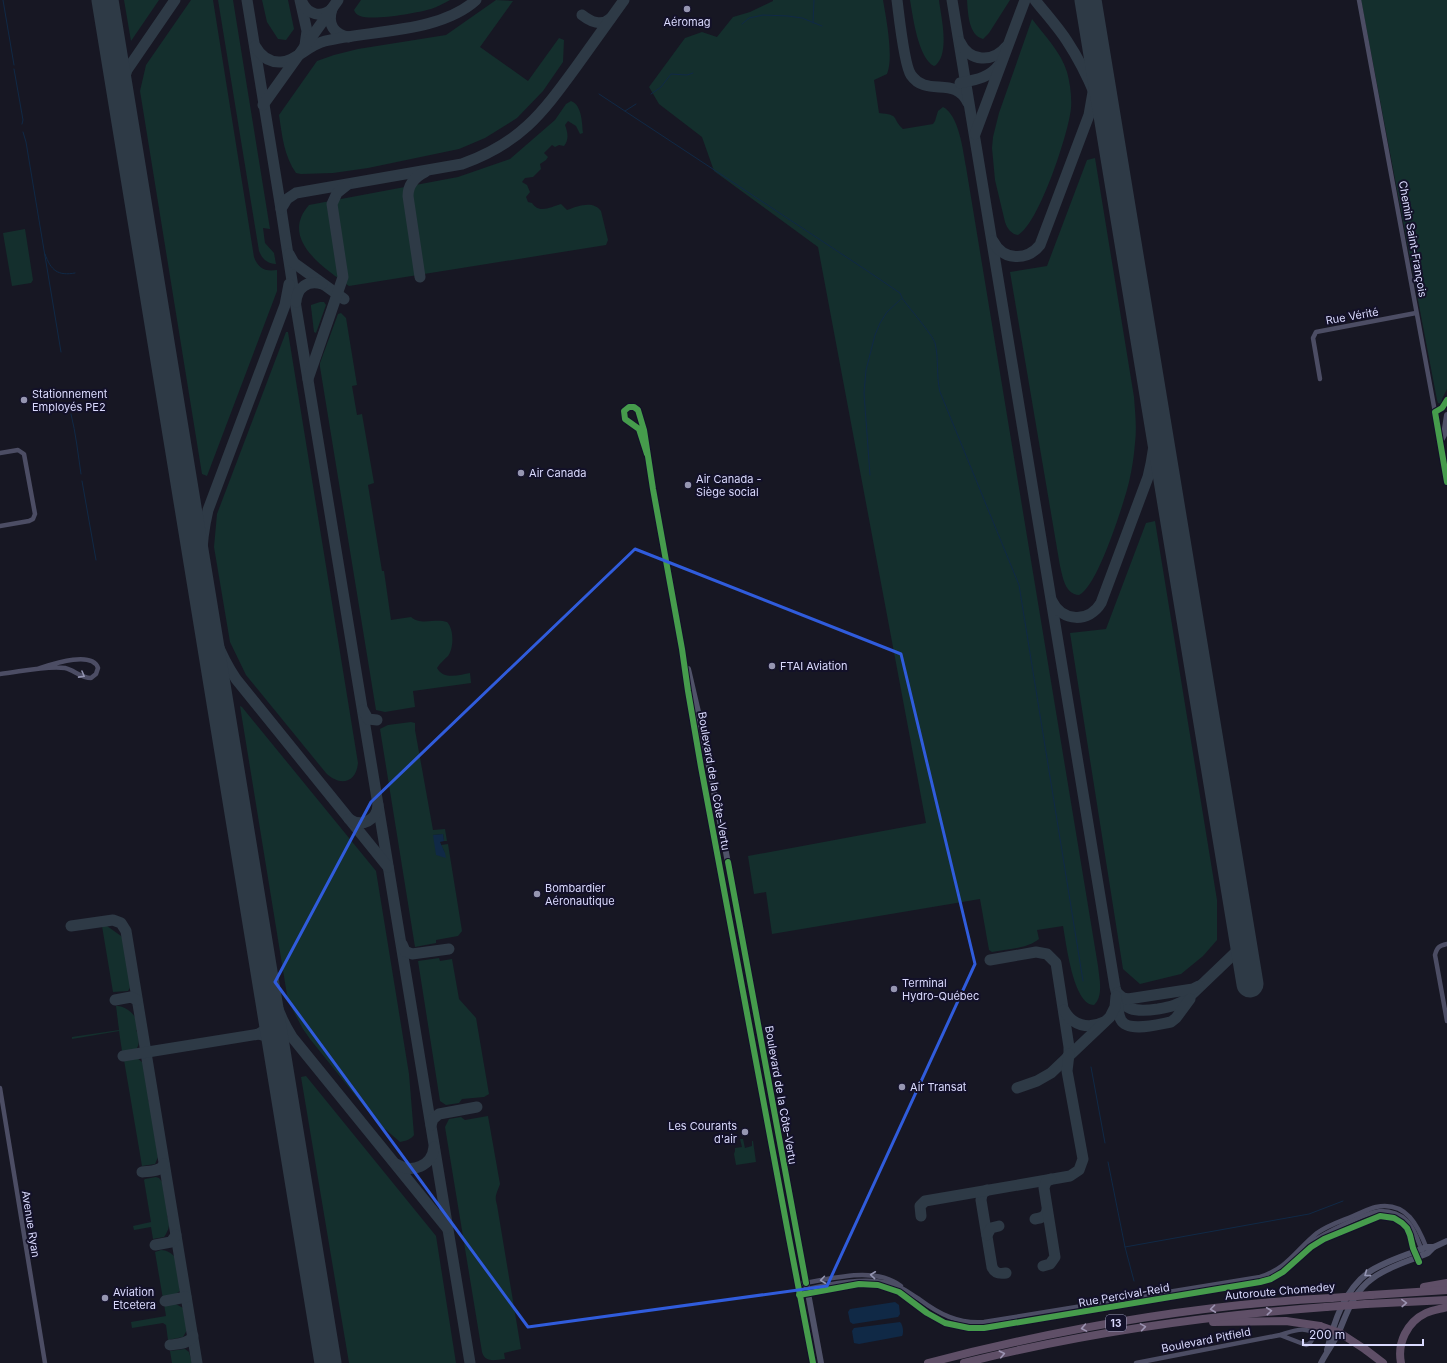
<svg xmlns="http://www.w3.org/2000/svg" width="1447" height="1363" viewBox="0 0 1447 1363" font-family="Inter,sans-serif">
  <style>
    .green { fill: #142f2d }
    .water { fill: #102946 }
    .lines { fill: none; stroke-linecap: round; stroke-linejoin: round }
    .stream { stroke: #102946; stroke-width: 1 }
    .taxiway { stroke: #2e3a46; stroke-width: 11 }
    .runway { stroke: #2e3a46; stroke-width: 27 }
    .street { stroke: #4c4d64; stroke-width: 4.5 }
    .secondary { stroke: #505269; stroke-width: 6 }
    .highway { stroke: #5f4f67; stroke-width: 8 }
    .highway-bridge { stroke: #5f4f67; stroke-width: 8 }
    .cycleway-casing { stroke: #131129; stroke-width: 8 }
    .cycleway { stroke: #469c4c; stroke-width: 6 }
    .oneway { stroke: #9394b1 }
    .oneway2 { stroke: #9596b4 }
    .oneway3 { stroke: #9c94b2 }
    .marked { fill: none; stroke: #305cdc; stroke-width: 3; stroke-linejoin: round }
    .poi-dot { fill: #9696b1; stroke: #131129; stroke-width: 1.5 }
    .labels { text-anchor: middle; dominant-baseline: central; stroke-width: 4; stroke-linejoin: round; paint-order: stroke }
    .shield { fill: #131129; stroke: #9e9ebe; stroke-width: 1 }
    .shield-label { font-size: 10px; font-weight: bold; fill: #dadafe }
    .poi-label { font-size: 11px; fill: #dadafe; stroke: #131129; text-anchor: start }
    .street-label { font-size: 11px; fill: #dadafe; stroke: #131129 }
  </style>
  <rect width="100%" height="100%" fill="#171723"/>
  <g class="green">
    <path d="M124 0H159L131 41Z"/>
    <path d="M191 0H213L254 257C258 268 265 272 277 270V291L207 476 202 474 140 91 146 65Z"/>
    <path d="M218 0H233L270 229 263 228 265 243 274 253 276 264C268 264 262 259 259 251Z"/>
    <path d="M262 0H288L294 29 286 40 278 39 267 22Z"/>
    <path d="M361 0H450C444 3 437 7 431 9 417 13 373 21 360 16 357 15 355 13 354 10Z"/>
    <path d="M496 0 513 1 480 47 528 81 559 38 564 40 563 62 543 91 517 118 485 138 459 149 368 168 333 173 301 174 296 173C284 156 282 135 279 115L317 61 334 55 358 49 446 35Z"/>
    <path d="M773 0H883C886 17 894 58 887 74L874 80 879 113C901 115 891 118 903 129L933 124 935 121 938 111 943 107C959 115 963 151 966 167L1098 966C1099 977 1104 996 1094 1005 1073 1005 1066 941 1063 926L1037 930 1039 939C1027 949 1006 949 992 952L989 950 980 899 772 934 766 892 754 894 748 856 926 823 818 247 714 171 702 137 659 104 649 87 685 38 702 32 717 37 733 17 750 12 773 1Z"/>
    <path d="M910 0H939C941 17 950 52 936 65L934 66C918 58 913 17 910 0Z"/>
    <path d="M967 0H1010L989 33 983 39C968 35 968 12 967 0Z"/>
    <path d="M1361 0H1447V389L1442 399V404L1438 403 1437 400Z"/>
    <path d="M1032 19C1044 35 1061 52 1067 72 1070 83 1072 97 1071 108 1069 132 1039 224 1018 235 1011 234 1007 228 1005 222L995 180 992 148 993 137 999 113Z"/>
    <path d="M571 101C582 105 582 123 583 133L580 134 576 126 568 121 565 125C568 133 569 140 564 146L559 145 555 147 552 145 544 153 548 157 546 160 540 164 541 169 533 177 525 178 522 182 527 185 530 192 526 197 528 202 532 203C539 214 551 207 561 204L567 210C578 206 593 200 601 211L608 240 606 245 349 286C324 268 279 239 309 205L458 177 510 159 555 120 566 104Z"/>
    <path d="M1095 158 1134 397C1135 412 1137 427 1135 443 1134 456 1132 469 1129 482 1124 503 1097 588 1079 595 1065 594 1063 578 1060 566L1010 272 1047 266 1087 160Z"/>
    <path d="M25 229 33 280 31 283 12 286 3 233Z"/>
    <path d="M320 302H324L326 305 316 333 314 332 311 307V305Z"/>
    <path d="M341 313 346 318 357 385 352 386 357 415 362 414 374 483 368 485 382 571H384L391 620 411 617C421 626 435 618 447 622 454 629 454 648 448 656 444 660 440 663 437 668 443 680 460 675 470 673L471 683 413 691 415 707 385 712 376 710 320 367V363L338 314Z"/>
    <path d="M286 332H288L358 763C356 784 339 786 326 773L246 675 230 642 214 547 217 514Z"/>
    <path d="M1155 521 1217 900V940L1203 956 1181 974 1140 984 1123 969 1070 633 1106 629 1146 523Z"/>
    <path d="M240 706 242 707 376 871 409 1074 414 1135C411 1139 406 1141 400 1142L385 1129 383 1130 310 1039 303 1029 288 1001Z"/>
    <path d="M411 722 415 723V730L433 830 445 829 447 841H444L443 834 433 835 445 853 441 845 448 844 462 931 458 936 436 940V943L415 947 380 729 388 725Z"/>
    <path d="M102 926H107L121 936 123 939 131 986 128 991 113 992Z"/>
    <path d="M439 958 440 961 452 959 459 999 476 1018 489 1094 484 1097 462 1099 459 1103 446 1105 440 1101 418 961Z"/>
    <path d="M116 1006C123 1005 133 1012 136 1019 137 1022 137 1026 138 1029L136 1031 138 1032C139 1039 140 1044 136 1050L122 1051 119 1031 72 1039V1037L119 1030Z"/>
    <path d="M137 1058 142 1062 143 1064 149 1099 148 1100 150 1104 158 1157 155 1164 142 1166 124 1060Z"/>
    <path d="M306 1076 436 1236 456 1363H349L301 1077Z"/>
    <path d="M488 1116 500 1184C497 1193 494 1196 497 1205L521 1349 504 1353 505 1359C495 1360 485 1363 482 1352L445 1127 449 1119 461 1117 465 1120Z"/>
    <path d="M740 1139H743L745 1148 752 1146V1141H753L756 1162 736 1165 734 1154 735 1151V1148L742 1147Z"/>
    <path d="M156 1177 159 1178 163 1183 168 1215 167 1216C171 1223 169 1230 164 1237L153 1239 151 1227 134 1230 133 1226 151 1222 144 1180 145 1179Z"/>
    <path d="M161 1250C167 1250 171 1253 175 1257L180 1287H179L180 1291C174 1295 170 1299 163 1299L155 1252Z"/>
    <path d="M174 1303 183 1308 187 1330 183 1337 168 1340 166 1325 163 1323 132 1328 131 1322 166 1316 164 1304Z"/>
    <path d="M185 1349 189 1352 192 1363H172L170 1351Z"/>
  </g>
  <g class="water">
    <path d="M443 834 444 841 440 842 445 853 446 858 436 855 433 835Z"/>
    <path d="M895 1302 899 1305 900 1314 898 1317 853 1324 850 1322 848 1312 850 1309Z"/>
    <path d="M900 1322C903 1325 904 1333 902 1336L859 1344 854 1343 852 1331 854 1328Z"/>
  </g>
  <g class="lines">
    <g class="stream">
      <path d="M3 0 14 65"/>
      <path d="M813 23 814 0"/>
      <path d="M742 24 749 18 763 15 788 16 802 18 822 26"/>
      <path d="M14 69 23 120 22 124"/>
      <path d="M599 94 866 270 900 293 902 298C909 308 932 334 935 343 939 359 936 376 940 392L1019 585 1083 981"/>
      <path d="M651 94 661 87 671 74 687 75 693 73"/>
      <path d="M625 111 636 104"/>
      <path d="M23 132 26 142 61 352"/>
      <path d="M45 254C51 271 58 276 75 273"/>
      <path d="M71 414C76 434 78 454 81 474"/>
      <path d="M870 475 864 393 866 370 875 335 880 323 887 312 901 299"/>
      <path d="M82 481 96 560"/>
      <path d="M1091 1067 1105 1143"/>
      <path d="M1108 1162 1125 1247 1134 1281"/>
      <path d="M1125 1247 1309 1214 1343 1201"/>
    </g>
    <g class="taxiway">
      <path d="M247 0 281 209 296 307 470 1363"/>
      <path d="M300 0 307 31 305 45"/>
      <path d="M897 0C899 15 904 65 911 75 927 98 955 75 968 103"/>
      <path d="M952 0 1115 987C1120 1012 1137 1012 1158 1009 1170 1007 1179 1005 1189 997L1236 952 1241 940V931"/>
      <path d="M1035 0C1046 14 1058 27 1067 41 1090 76 1105 116 1114 157"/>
      <path d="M302 2C308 15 321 18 332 9"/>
      <path d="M332 9C327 24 334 35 349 37"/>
      <path d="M582 15C591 22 601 27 611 18"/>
      <path d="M960 42C969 62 993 63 1006 47"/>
      <path d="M255 46C260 55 268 62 279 62 294 63 308 45 325 41 371 30 440 33 476 0"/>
      <path d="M960 83C975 80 989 78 999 65"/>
      <path d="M122 98 124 79 127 70 175 0"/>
      <path d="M263 105 338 0"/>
      <path d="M975 134 1025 0"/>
      <path d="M281 209 287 199 296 193 462 164C520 143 541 115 576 67 592 45 608 22 624 0"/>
      <path d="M993 241C1003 261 1027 261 1040 245L1089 115 1096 75 1095 40"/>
      <path d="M289 254 294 263 344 299"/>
      <path d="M420 277 408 196C408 185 415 177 425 172"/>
      <path d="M289 284 285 305 208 510C194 568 203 629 236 679L388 867"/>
      <path d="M296 302C297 287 308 280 322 284"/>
      <path d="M308 379 343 277 332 204 337 193 347 185"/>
      <path d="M1052 601C1062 622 1089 623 1101 603L1148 477C1154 453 1157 429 1154 404"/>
      <path d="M363 710 368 719 377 720"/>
      <path d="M349 819C362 828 377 820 378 805"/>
      <path d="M256 920 258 924C265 966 269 1000 292 1037L447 1228"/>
      <path d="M71 926 113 920 121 923 126 931 197 1363"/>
      <path d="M402 944 405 951 412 954 449 949"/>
      <path d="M990 960 1036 952 1047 954 1056 963 1069 1047V1054L1066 1060"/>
      <path d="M1117 993 1123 998 1128 999 1193 989 1199 986"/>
      <path d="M115 1000 131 997 137 1000"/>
      <path d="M1117 1001C1118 1007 1118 1015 1121 1020 1128 1033 1159 1024 1171 1022L1176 1018 1190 999"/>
      <path d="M1064 1010C1072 1025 1088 1030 1104 1022"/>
      <path d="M259 1034C267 1029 271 1024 271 1014"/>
      <path d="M123 1056 259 1034C269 1036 274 1041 277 1051"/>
      <path d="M1017 1088 1037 1081 1051 1073 1110 1017 1115 1007 1116 996"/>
      <path d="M431 1125 433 1119 439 1114 477 1107"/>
      <path d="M396 1164C412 1174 432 1166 434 1147"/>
      <path d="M142 1172C150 1171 161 1172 164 1164"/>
      <path d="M987 1190 982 1194 981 1200 992 1267C995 1274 1000 1274 1006 1273"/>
      <path d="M921 1216 920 1206 925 1201 1070 1176 1079 1170 1083 1159 1067 1071 1069 1054"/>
      <path d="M1035 1219C1041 1218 1046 1217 1047 1210"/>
      <path d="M987 1235 991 1228 999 1226"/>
      <path d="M155 1245 171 1242 176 1235"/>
      <path d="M1043 1266 1050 1264 1055 1257 1044 1188 1046 1182 1051 1179"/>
      <path d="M165 1301 186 1297"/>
      <path d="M170 1345C178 1344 189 1344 193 1336"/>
    </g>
    <g class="runway">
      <path d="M105 0 328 1363"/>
      <path d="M1088 0 1250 984"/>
    </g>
    <g class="street">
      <path d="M1359 0 1435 412"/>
      <path d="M1320 379 1313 338 1316 332 1416 313"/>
      <path d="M0 453 18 450 24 454 35 514 33 519 29 521 0 526"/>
      <path d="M0 674C19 672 47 665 65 668 74 670 81 678 91 678L96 674 98 668C92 650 50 665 37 669"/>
      <path d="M1447 944C1439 946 1437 947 1435 955L1447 1021"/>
      <path d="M0 1088 45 1363"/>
      <path d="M1310 1243C1325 1233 1364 1213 1381 1211 1391 1211 1400 1214 1407 1221 1415 1229 1418 1241 1422 1251"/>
      <path d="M798 1284C829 1280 873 1265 901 1286"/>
      <path d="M799 1291C828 1284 870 1275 898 1286 906 1290 912 1295 919 1299 939 1314 958 1324 984 1322L1260 1277C1288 1268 1296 1250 1317 1233 1328 1225 1341 1221 1353 1216 1361 1213 1368 1209 1376 1207 1407 1201 1418 1226 1427 1249"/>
      <path d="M1136 1363 1280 1335C1287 1333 1298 1328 1306 1330 1316 1331 1314 1343 1306 1345L1280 1335"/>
    </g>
    <g class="secondary">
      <path d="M1447 400 1442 408 1435 412 1447 482"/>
      <path d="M1440 442 1444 435 1447 415"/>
      <path d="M647 454 639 429 625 419 624 411 629 407H634L638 410 644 430 653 489 682 649 688 691 701 767 789 1238 813 1363"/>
      <path d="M688 669 699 716 725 847 821 1363"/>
      <path d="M1327 1350C1334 1322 1344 1290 1369 1272 1385 1261 1408 1255 1426 1247H1434L1447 1241"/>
      <path d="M1321 1363C1326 1353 1333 1344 1338 1334 1347 1313 1353 1292 1373 1278 1389 1266 1410 1261 1428 1253L1434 1247"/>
    </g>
    <g class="highway">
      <path d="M1424 1287 1447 1283"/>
      <path d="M1371 1295 1447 1290"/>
      <path d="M1366 1304 1447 1300"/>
      <path d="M1213 1322 1286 1321 1320 1326"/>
      <path d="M1366 1350 1383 1363"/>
      <path d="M928 1363C1059 1329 1195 1305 1331 1298"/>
      <path d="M964 1363C1082 1333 1204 1316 1326 1307"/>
      <path d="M1401 1363C1397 1343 1407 1322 1426 1313 1432 1310 1440 1309 1447 1307"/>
    </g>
    <g class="highway-bridge">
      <path d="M1331 1298 1371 1295"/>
      <path d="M1326 1307 1366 1304"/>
      <path d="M1320 1326 1340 1333 1366 1350"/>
    </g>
    <defs>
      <g id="cycleway">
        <path d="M1447 400 1442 408 1435 412 1447 482"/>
        <path d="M647 454 639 429 625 419 624 411 629 407H634L638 410 644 430 653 489 682 649 688 691 701 767 789 1238 813 1363"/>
        <path d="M728 862 806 1283"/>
        <path d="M799 1295 859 1284 878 1285 899 1292 927 1313 945 1323 969 1328H984L1260 1282 1271 1279 1283 1272 1311 1247 1324 1239 1380 1216 1394 1218 1402 1223 1407 1228 1410 1235 1413 1248 1419 1262"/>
      </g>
    </defs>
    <use href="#cycleway" class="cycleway-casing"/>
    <use href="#cycleway" class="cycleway"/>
  </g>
  <defs><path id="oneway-chevron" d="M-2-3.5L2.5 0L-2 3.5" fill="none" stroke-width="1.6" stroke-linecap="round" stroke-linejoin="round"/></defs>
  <g class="oneway">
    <use href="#oneway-chevron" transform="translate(82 675) rotate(29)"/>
    <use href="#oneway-chevron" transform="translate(873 1275) rotate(-174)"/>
    <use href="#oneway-chevron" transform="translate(823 1280) rotate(172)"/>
  </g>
  <use class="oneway2" href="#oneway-chevron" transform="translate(1367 1274) rotate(144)"/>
  <g class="oneway3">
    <use href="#oneway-chevron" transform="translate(1404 1303) rotate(-2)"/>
    <use href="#oneway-chevron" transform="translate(1213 1309) rotate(173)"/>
    <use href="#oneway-chevron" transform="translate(1269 1311) rotate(-6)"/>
    <use href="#oneway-chevron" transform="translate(1143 1327) rotate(-9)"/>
    <use href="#oneway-chevron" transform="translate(1084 1328) rotate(170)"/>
    <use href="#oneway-chevron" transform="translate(1002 1354) rotate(-13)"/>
  </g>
  <path class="marked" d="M635 549 901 654 975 964 827 1286 528 1327 275 982 371 802Z"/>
  <g class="poi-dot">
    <circle cx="687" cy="9" r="4"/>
    <circle cx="24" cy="400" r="4"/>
    <circle cx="521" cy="473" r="4"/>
    <circle cx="688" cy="485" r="4"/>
    <circle cx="772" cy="666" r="4"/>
    <circle cx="537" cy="894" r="4"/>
    <circle cx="894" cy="989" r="4"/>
    <circle cx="902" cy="1087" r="4"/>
    <circle cx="745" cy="1132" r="4"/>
    <circle cx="105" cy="1298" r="4"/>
  </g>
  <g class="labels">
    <rect class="shield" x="1106" y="1315" width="20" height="16" rx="3"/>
    <g class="shield-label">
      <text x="1116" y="1323">13</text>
    </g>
    <g class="poi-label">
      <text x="687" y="22" text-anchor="middle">Aéromag</text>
      <text x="32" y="394">Stationnement<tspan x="32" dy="13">Employés PE2</tspan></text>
      <text x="529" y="473">Air Canada</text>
      <text x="696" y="479">Air Canada -<tspan x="696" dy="13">Siège social</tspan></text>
      <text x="780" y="666">FTAI Aviation</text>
      <text x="545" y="888">Bombardier<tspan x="545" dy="13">Aéronautique</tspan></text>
      <text x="902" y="983">Terminal<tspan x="902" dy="13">Hydro-Québec</tspan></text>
      <text x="910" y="1087">Air Transat</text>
      <text x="737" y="1126" text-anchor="end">Les Courants<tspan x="737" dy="13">d'air</tspan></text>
      <text x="113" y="1292">Aviation<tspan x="113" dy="13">Etcetera</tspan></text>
    </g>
    <g class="street-label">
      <text transform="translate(1413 239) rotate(80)">Chemin Saint-François</text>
      <text transform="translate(1352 316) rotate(-10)">Rue Vérité</text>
      <text transform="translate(714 781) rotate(80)">Boulevard de la Côte-Vertu</text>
      <text transform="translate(781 1095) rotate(80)">Boulevard de la Côte-Vertu</text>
      <text transform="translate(31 1224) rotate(81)">Avenue Ryan</text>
      <text transform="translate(1280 1291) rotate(-5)">Autoroute Chomedey</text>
      <text transform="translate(1124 1295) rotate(-10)">Rue Percival-Reid</text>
      <text transform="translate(1206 1340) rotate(-11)">Boulevard Pitfield</text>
    </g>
  </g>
  <path d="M1303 1339v6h120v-6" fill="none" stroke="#dadafe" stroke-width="2"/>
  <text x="1309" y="1339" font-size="12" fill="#dadafe" stroke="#131129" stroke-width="3" paint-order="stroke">200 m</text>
</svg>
